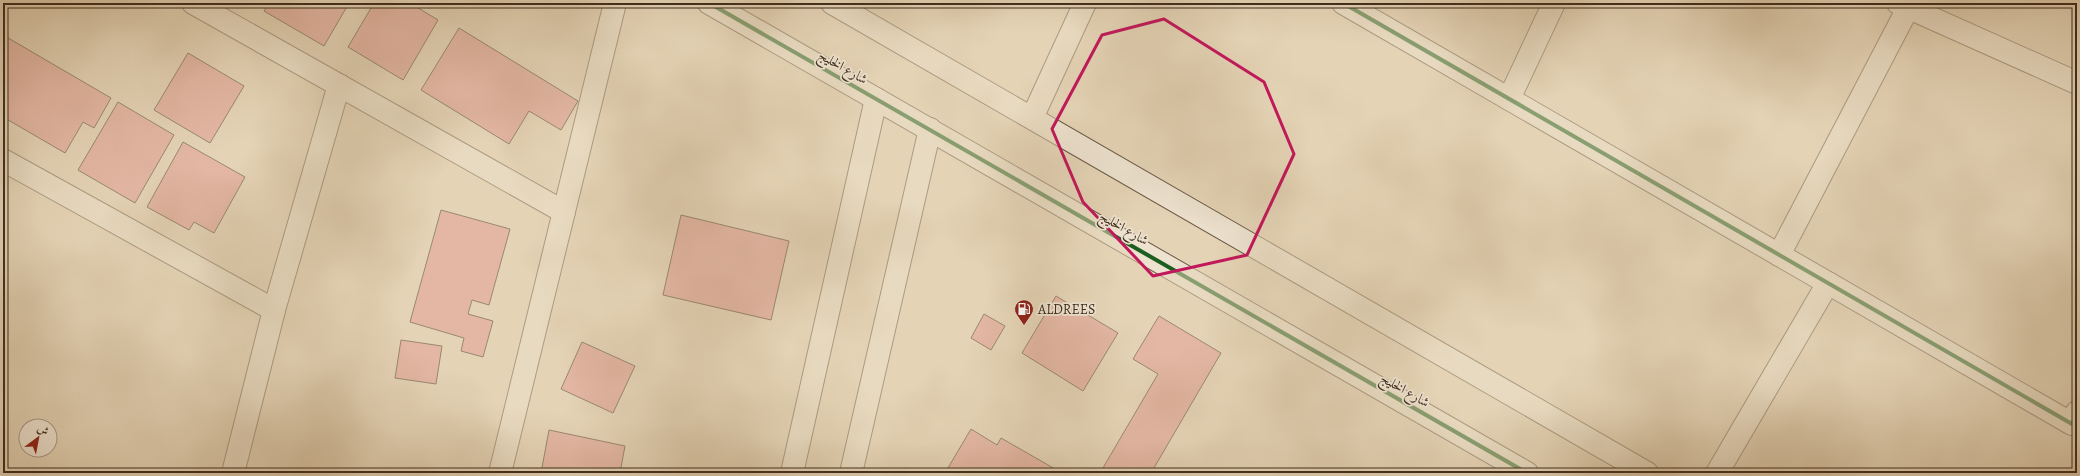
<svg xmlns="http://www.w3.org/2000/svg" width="2080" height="476" viewBox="0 0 2080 476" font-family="Alegreya,Amiri,serif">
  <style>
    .building { fill: #e3968e; stroke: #3f2e1e }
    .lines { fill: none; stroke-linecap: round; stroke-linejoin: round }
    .minor-casing { stroke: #685744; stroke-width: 24 }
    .tertiary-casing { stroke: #685744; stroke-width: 24 }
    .minor { stroke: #ede2cf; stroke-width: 22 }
    .tertiary { stroke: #ede2cf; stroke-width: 22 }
    .cycleway-casing { stroke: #ede2cf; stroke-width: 6 }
    .cycleway { stroke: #1b5e20; stroke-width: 4 }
    .marked { fill: none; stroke: #c2185b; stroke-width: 3; stroke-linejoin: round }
    .labels { text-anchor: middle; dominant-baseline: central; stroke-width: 3.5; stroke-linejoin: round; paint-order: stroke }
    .street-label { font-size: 14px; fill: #3f2e1e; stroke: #ede2cf }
    .poi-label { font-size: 14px; fill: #3f2e1e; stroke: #ede2cf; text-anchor: start }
  </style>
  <rect width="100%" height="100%" fill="#e4d3b5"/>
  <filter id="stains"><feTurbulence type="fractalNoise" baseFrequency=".005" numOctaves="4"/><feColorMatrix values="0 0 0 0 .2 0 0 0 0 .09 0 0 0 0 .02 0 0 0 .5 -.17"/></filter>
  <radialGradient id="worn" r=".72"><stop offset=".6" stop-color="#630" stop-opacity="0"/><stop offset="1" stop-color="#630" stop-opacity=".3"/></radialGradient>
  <g class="building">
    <path d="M269 3H349L324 46 264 11Z"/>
    <path d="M374 3H410L438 20 403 80 348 47Z"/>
    <path d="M459 28 578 101 561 130 529 111 509 144 421 90Z"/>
    <path d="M3 35 111 98 94 128 83 122 65 153 3 117Z"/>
    <path d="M188 53 244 86 210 143 154 110Z"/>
    <path d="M118 102 174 135 135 203 78 170Z"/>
    <path d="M183 142 245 177 214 233 194 222 189 230 147 207Z"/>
    <path d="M441 210 510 229 489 305 472 300 468 314 493 321 483 357 461 351 464 338 410 322Z"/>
    <path d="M681 215 789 241 771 320 663 295Z"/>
    <path d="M1056 296 1118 333 1083 391 1022 353Z"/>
    <path d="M984 314 1005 326 991 350 971 338Z"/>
    <path d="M1159 316 1221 353 1151 473H1100L1158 374 1133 359Z"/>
    <path d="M401 340 442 346 436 384 395 378Z"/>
    <path d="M582 342 635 366 613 413 561 389Z"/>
    <path d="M971 429 997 445 1001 438 1062 473H945Z"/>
    <path d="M549 430 625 446 620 473H541Z"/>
  </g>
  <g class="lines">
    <defs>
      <g id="minor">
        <path d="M193 3 564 212"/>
        <path d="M1343 3 2072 424 2077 412"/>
        <path d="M1898 3 2077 83"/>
        <path d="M1509 99 1554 3"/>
        <path d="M1032 118 1085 3"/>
        <path d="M3 160 274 310"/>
        <path d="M1779 255 1908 8"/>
        <path d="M233 473 274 310 339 85"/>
        <path d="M500 473 615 3"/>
        <path d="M1717 473 1828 283"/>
      </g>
      <g id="tertiary">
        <path d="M709 3 1527 473"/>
        <path d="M832 3 1647 473"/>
        <path d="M792 473 876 99"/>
        <path d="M851 473 930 129"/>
      </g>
    </defs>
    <use href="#minor" class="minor-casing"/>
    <use href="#tertiary" class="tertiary-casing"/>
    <use href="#minor" class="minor"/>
    <use href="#tertiary" class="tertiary"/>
    <defs>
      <g id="cycleway">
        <path d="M709 3 1527 473"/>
        <path d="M1343 3 2072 424 2077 412"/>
      </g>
    </defs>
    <use href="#cycleway" class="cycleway-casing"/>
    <use href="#cycleway" class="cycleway"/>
  </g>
  <path d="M0 0H2080V476H0ZM1164 19 1264 82 1294 154 1247 255 1153 276 1083 202 1052 129 1102 35Z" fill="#e4d3b5" fill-opacity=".55" fill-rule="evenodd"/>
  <path class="marked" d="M1164 19 1264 82 1294 154 1247 255 1153 276 1083 202 1052 129 1102 35Z"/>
  <defs>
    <symbol id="fuel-pin" viewBox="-11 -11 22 30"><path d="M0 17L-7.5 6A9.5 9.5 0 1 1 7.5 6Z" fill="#8f2418" stroke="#ede2cf"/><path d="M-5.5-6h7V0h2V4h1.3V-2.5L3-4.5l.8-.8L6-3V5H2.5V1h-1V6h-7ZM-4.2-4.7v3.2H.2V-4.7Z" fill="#fff"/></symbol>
  </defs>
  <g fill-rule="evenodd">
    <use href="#fuel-pin" x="1013" y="298" width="22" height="30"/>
  </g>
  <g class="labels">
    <g class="street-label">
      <text transform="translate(843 67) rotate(30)">شارع الخليج</text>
      <text transform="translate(1124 228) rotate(30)">شارع الخليج</text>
      <text transform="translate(1405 390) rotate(30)">شارع الخليج</text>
    </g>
    <g class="poi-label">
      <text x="1038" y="309">ALDREES</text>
    </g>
  </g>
  <rect width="2080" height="476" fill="none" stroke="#e4d3b5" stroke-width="16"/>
  <rect x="4" y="4" width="2072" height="468" fill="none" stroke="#3f2e1e" stroke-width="2"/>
  <rect x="8" y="8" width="2064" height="460" fill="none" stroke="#3f2e1e"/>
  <g transform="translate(38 438) rotate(32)"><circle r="19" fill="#ede2cf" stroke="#a79a88"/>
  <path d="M0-3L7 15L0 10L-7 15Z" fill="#8f2418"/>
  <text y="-6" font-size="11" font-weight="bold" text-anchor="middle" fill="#3f2e1e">ش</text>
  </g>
  <rect width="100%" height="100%" filter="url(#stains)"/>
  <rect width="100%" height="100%" fill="url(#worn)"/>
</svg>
